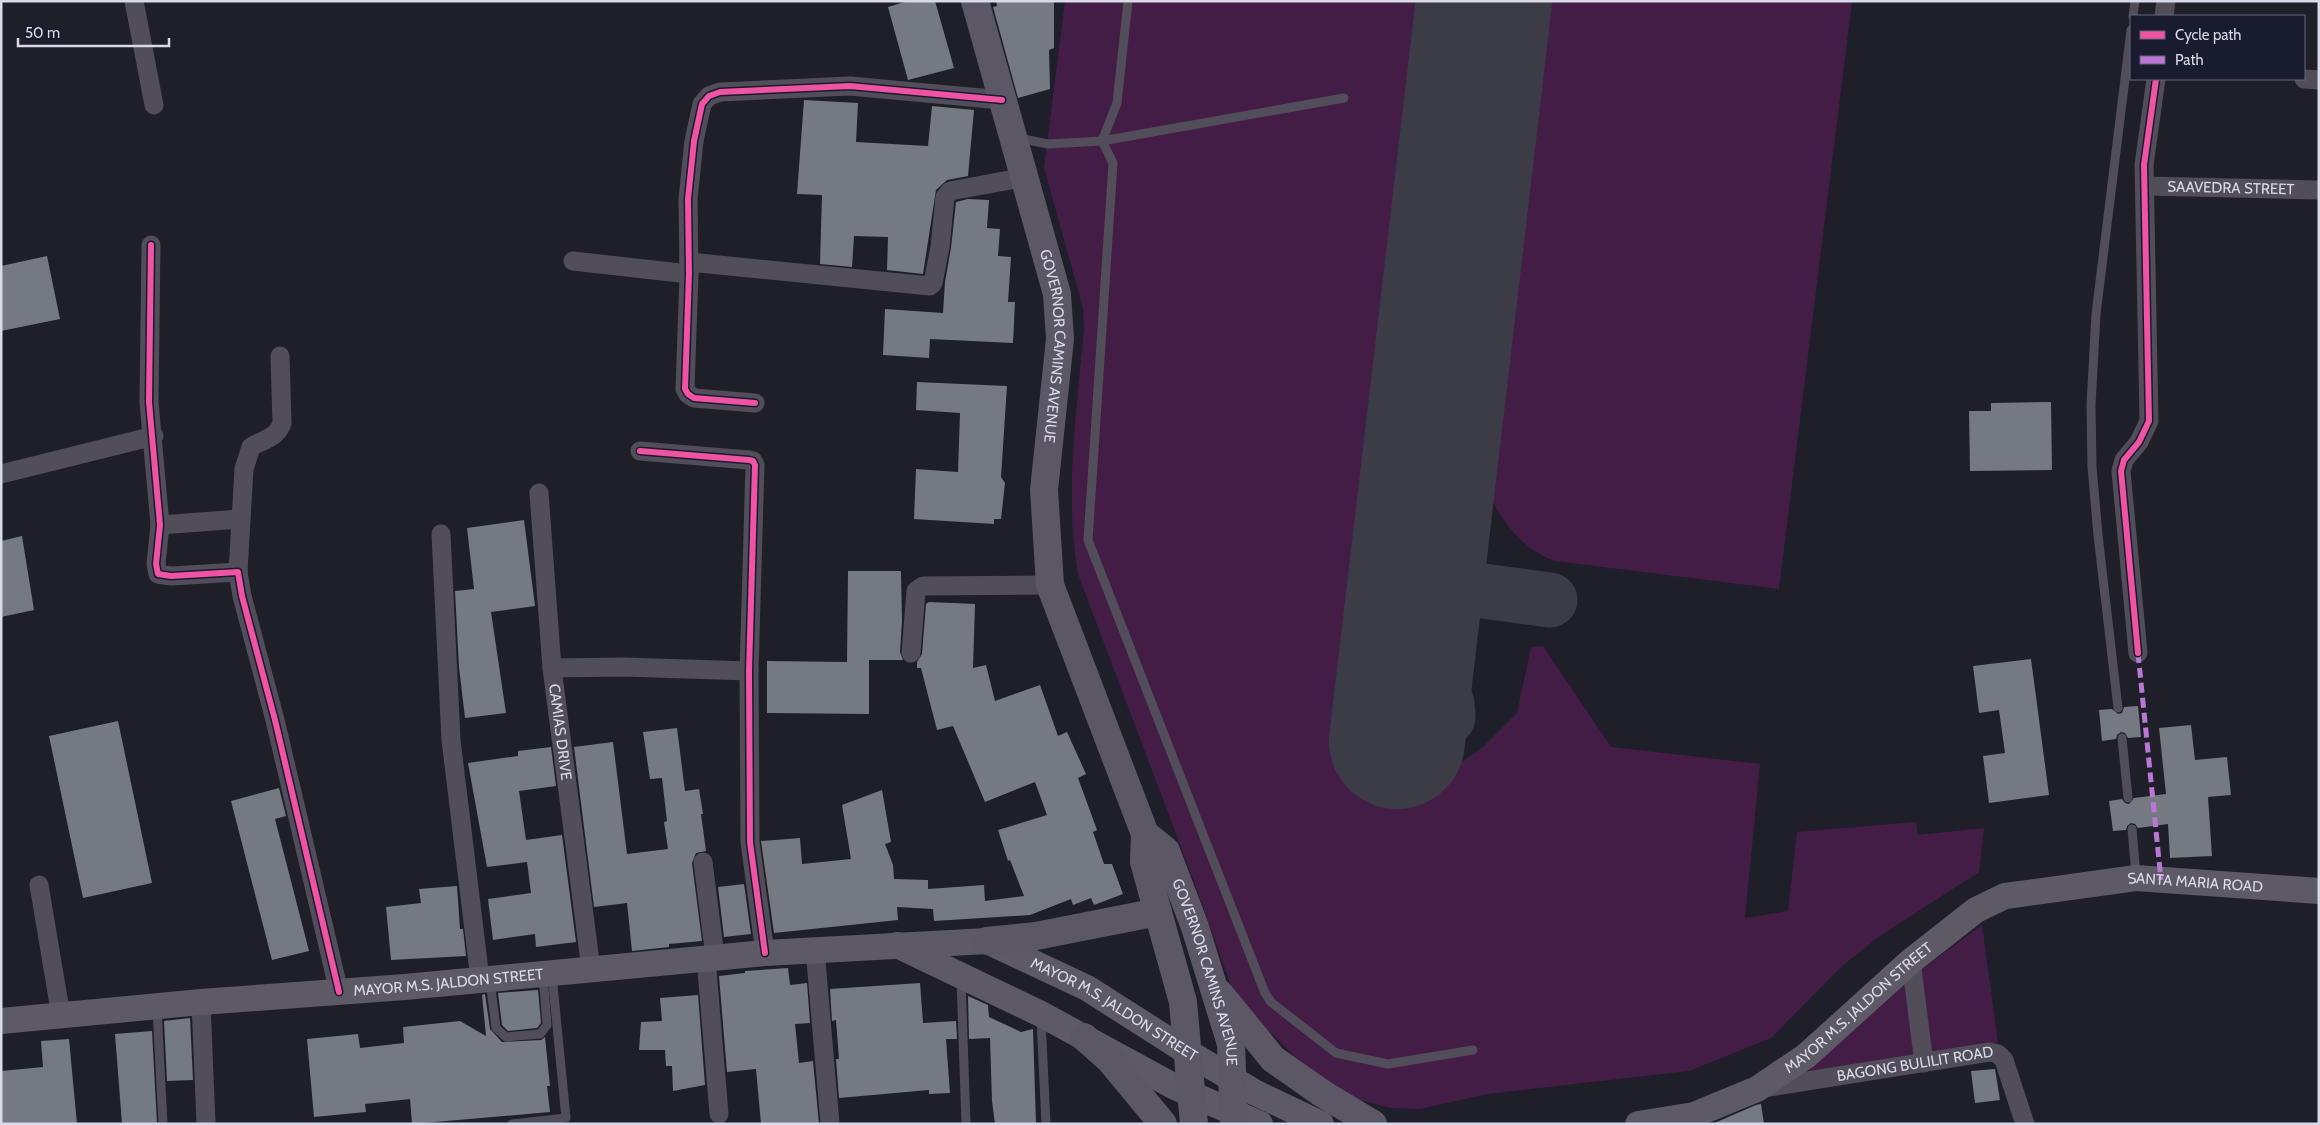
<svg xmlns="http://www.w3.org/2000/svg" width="2320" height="1125" viewBox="0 0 2320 1125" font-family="Cabin,sans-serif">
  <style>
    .green { fill: #441d46 }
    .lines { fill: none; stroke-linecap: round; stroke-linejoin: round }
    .taxiway { stroke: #3c3c46; stroke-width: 55 }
    .runway { stroke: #3c3c46; stroke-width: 136 }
    .building { fill: #757981 }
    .service { stroke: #514e59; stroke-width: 9 }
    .minor { stroke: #514e59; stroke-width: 19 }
    .secondary { stroke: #5d5965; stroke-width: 26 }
    .primary { stroke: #5b5765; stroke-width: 28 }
    .quiet { stroke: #ba77d6; stroke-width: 5; stroke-dasharray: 10 5; stroke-linecap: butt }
    .cycleway-casing { stroke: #191b2e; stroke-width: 9 }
    .cycleway { stroke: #f153a3; stroke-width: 6 }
    .labels { text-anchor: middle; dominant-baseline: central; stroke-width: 5; stroke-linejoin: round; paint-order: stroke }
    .street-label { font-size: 15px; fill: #d8dae7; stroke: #191b2e }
  </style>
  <rect width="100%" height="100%" fill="#1e1f29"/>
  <g class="green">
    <path d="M1065 1H1424L1338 742 1462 762 1483 747 1517 713 1531 647 1543 646 1611 747 1760 764 1745 918 1788 911 1797 832 1916 822 1918 835 1984 828 1979 872 1880 936 1842 966 1771 1038 1689 1071 1487 1094 1420 1109 1390 1108 1361 1100 1334 1088 1311 1072 1236 999 1196 887 1078 574C1064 493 1077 410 1084 328L1083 308 1044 168Z"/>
    <path d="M1552 1H1852L1779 589 1555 561C1525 550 1508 529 1493 502Z"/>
    <path d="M1982 925 1998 1043 1929 1056 1918 972Z"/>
    <path d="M1907 978 1916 1058 1805 1074Z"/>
  </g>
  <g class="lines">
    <g class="taxiway">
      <path d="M1416 582 1550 600"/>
      <path d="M1411 624 1369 674C1370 681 1370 691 1373 697 1386 719 1428 735 1448 717L1447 704 1414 597"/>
    </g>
    <path class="runway" d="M1397 741 1484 1"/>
  </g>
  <g class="building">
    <path d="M908 1H935L954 68 908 80 888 7Z"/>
    <path d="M996 1H1054V48L1049 50 1050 89 1018 98 993 7 997 6Z"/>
    <path d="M804 100 858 103 856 142 928 146 932 106 974 110 968 176 947 180 936 190 923 274 887 270 888 237 854 236 852 267 820 264 822 195 797 194Z"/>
    <path d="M968 199 989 200 987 228 1000 229 998 256 1011 257 1008 302H1015L1013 343 930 339 929 358 883 355 885 309 943 313 945 282 951 248 956 202Z"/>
    <path d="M47 256 60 319 1 331V266Z"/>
    <path d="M917 382 1007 386 1001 477 1005 483 1001 519H994V524L914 519 916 469 958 472 960 413 916 410Z"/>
    <path d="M2051 402 2052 470 1970 471 1969 411H1991V403Z"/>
    <path d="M524 520 535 606 491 612 506 713 465 718 459 667 455 591 474 589 467 528Z"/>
    <path d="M22 536 34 610 1 617V541Z"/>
    <path d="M848 571H901L902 621 900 652 903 660H869V714L767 713V661L847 662Z"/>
    <path d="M929 602 975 604 973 668 986 665 995 701 1040 685 1058 736 1067 732 1086 774 1078 778 1097 830 1093 832 1104 864H1112L1123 894 1094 905 1091 898 1073 905 1071 899 1030 915 934 921 933 909 897 907 898 920 774 933 761 841 800 838 802 864 851 859 842 805 882 790 891 842 885 844 893 865 894 879 928 880V889L984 885 985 901 1024 896 1010 860 1008 861 998 830 1047 815 1035 782 985 802 953 726 937 730 921 668H917V662L922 654 926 604Z"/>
    <path d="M2031 659 2049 795 1989 803 1983 756 2005 753 1999 710 1979 713 1973 666Z"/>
    <path d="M2138 706 2141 737 2128 738 2125 733 2121 732 2117 735 2116 739 2102 741 2099 710 2112 709 2118 714 2122 713 2124 707Z"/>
    <path d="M118 721 152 883 83 898 49 736Z"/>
    <path d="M2191 725 2195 760 2227 757 2231 795 2208 797 2212 856 2170 858 2168 824 2138 828 2135 824 2131 823 2127 826 2126 830 2113 831 2109 801 2122 799 2125 803 2129 804 2134 798 2166 794 2159 728Z"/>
    <path d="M677 728 685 791 699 789 703 814H701L706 851 696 853 692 863 702 941 669 944V947L632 951 627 903 594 907 574 747 613 742 627 854 668 849 664 822 667 821 662 778 650 779 643 732Z"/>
    <path d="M551 747 556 786 519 791 526 840 562 835 576 942 536 947 535 934 493 940 488 899 531 893 527 862 487 867 468 763 518 756V751Z"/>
    <path d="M279 788 286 816 275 819 309 951 272 960 231 801Z"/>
    <path d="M744 884 751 934 724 937 718 887Z"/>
    <path d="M457 886 460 929H463L466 956 391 960 386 907 421 903 419 889Z"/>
    <path d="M788 968 790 985 807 983 810 1023 795 1024 799 1063 813 1061 819 1124H761L756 1069 727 1072 719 976 745 973V971Z"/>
    <path d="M920 983 923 1023 956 1021 957 1039H946L950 1093 929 1094V1090L839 1098 836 1059H839L836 1020 832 1021 830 989Z"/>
    <path d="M538 990 541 1023 537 1028 508 1031 502 1025 498 993Z"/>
    <path d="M485 994 490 1029 502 1042 541 1040 545 1037 550 1086H547L550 1112 412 1124 410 1099 365 1104 366 1112 314 1117 307 1039 358 1034 360 1048 404 1043 403 1027 460 1021 486 1036 482 995Z"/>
    <path d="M698 995 705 1085 673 1091 672 1066H666L665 1050H639L641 1022 662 1021 660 998Z"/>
    <path d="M968 996 988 1005 989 1017 1021 1032 1033 1029 1036 1124H995L992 1101 990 1038 969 1039Z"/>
    <path d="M190 1018 193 1080 167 1081 164 1021Z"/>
    <path d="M152 1031 157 1124H122L115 1034Z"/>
    <path d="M69 1039 77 1124H1V1071L43 1067 41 1041Z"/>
    <path d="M1995 1069 2000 1100 1975 1103 1971 1071Z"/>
    <path d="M1761 1104 1764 1124H1712L1756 1105Z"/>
  </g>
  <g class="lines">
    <g class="service">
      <path d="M2133 16 2135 1"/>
      <path d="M1344 98 1102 141 1113 163 1088 540 1265 993 1271 1002 1336 1053 1388 1064 1473 1050"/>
      <path d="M1018 138 1048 144 1102 141 1117 103 1128 1"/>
      <path d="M2118 708 2098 535 2092 467 2091 405 2096 314 2131 30"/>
      <path d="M2122 738 2128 798"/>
      <path d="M2132 829 2136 876"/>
      <path d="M961 979 966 1124"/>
      <path d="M490 981 496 1028 506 1037 540 1034 547 1025 543 975"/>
      <path d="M157 1009 163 1124"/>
      <path d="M1041 1019 1046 1124"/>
      <path d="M512 1124 566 1118 552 975"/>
    </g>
    <g class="minor">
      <path d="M134 1 154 105"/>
      <path d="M2164 16 2166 1"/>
      <path d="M2304 79 2319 80"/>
      <path id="s1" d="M2145 186 2319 190"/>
      <path d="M151 245 149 402 160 525 156 564 158 574 171 576 238 572 242 596 275 720 339 992"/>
      <path d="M573 261 689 274"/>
      <path d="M689 262 930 286 933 283 940 247 945 197 950 191 1026 177"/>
      <path d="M755 403 694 398 688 394 685 389 689 274 688 199 694 141 702 104 709 96 720 92 850 86 1002 100"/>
      <path d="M640 451 749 460 753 461 755 465 749 671 750 842 765 953"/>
      <path d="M1 474 154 436"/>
      <path id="s2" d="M539 493 552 668 591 969"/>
      <path d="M160 525 240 519"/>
      <path d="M441 534 451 740 480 979"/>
      <path d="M238 572 244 469 251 447C263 440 278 437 282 423L280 356"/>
      <path d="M911 653 916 591 923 586 1050 585"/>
      <path d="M2138 653 2121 471 2124 460 2139 442 2149 421 2144 165 2156 79"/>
      <path d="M552 668 624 667 749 671"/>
      <path d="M703 862 715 957"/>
      <path d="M39 885 61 1016"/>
      <path d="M815 949 830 1124"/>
      <path d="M706 958 719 1114"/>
      <path d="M1911 961 1924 1063"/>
      <path d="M201 1002 206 1124"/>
      <path id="s3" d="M1763 1088 1989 1052 1998 1054 2004 1060 2025 1124"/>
    </g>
    <g class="secondary">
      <path d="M897 945 1041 1014 1175 1087 1260 1124"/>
      <path id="s4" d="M1 1021 201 1002 405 987 765 953 987 941 1087 988 1189 1053 1254 1092 1321 1124"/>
      <path id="s5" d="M1638 1124 1694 1115 1757 1089 1806 1056 1911 961 1976 910 2005 896 2136 878 2319 891"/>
    </g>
    <g class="primary">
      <path id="s6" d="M975 1 1057 294 1060 339 1044 490 1050 585 1145 834 1144 862 1183 1002 1194 1124"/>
      <path id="s7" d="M1145 834 1166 851 1195 927 1231 1044 1234 1124"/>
      <path d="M987 941 1036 936 1158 912"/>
      <path d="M1220 994 1273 1059 1323 1094 1373 1124"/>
      <path d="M1084 1037 1110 1060 1163 1124"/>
    </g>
    <path class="quiet" d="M2138 653 2161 880"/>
    <defs>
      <g id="cycleway">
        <path d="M151 245 149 402 160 525 156 564 158 574 171 576 238 572 242 596 275 720 339 992"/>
        <path d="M755 403 694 398 688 394 685 389 689 274 688 199 694 141 702 104 709 96 720 92 850 86 1002 100"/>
        <path d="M640 451 749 460 753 461 755 465 749 671 750 842 765 953"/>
        <path d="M2138 653 2121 471 2124 460 2139 442 2149 421 2144 165 2156 79"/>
      </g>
    </defs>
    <use href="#cycleway" class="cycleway-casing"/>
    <use href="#cycleway" class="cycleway"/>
  </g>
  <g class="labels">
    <g class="street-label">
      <text stroke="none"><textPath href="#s1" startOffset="86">SAAVEDRA STREET</textPath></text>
      <text stroke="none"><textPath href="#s6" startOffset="356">GOVERNOR CAMINS AVENUE</textPath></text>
      <text stroke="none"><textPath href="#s2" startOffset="240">CAMIAS DRIVE</textPath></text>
      <text stroke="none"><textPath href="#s5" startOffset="632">SANTA MARIA ROAD</textPath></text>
      <text stroke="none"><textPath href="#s7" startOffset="155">GOVERNOR CAMINS AVENUE</textPath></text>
      <text stroke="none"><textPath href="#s4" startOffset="449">MAYOR M.S. JALDON STREET</textPath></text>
      <text stroke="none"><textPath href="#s5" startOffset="255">MAYOR M.S. JALDON STREET</textPath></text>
      <text stroke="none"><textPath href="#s4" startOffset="1134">MAYOR M.S. JALDON STREET</textPath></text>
      <text stroke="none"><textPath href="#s3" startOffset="154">BAGONG BULILIT ROAD</textPath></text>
    </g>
  </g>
  <rect width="2320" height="1125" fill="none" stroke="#d8dae7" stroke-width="5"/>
  <rect x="2130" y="15" width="175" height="65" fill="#191b2e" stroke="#656778"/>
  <rect x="2140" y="31" width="25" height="8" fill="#f153a3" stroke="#656778"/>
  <text x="2175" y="40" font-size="15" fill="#d8dae7">Cycle path</text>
  <rect x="2140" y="56" width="25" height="8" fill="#ba77d6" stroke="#656778"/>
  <text x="2175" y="65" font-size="15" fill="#d8dae7">Path</text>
  <path d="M18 38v8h151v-8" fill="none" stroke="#d8dae7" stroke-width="2.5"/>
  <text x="25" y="38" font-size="15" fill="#d8dae7" stroke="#191b2e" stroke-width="4" paint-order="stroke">50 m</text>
</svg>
